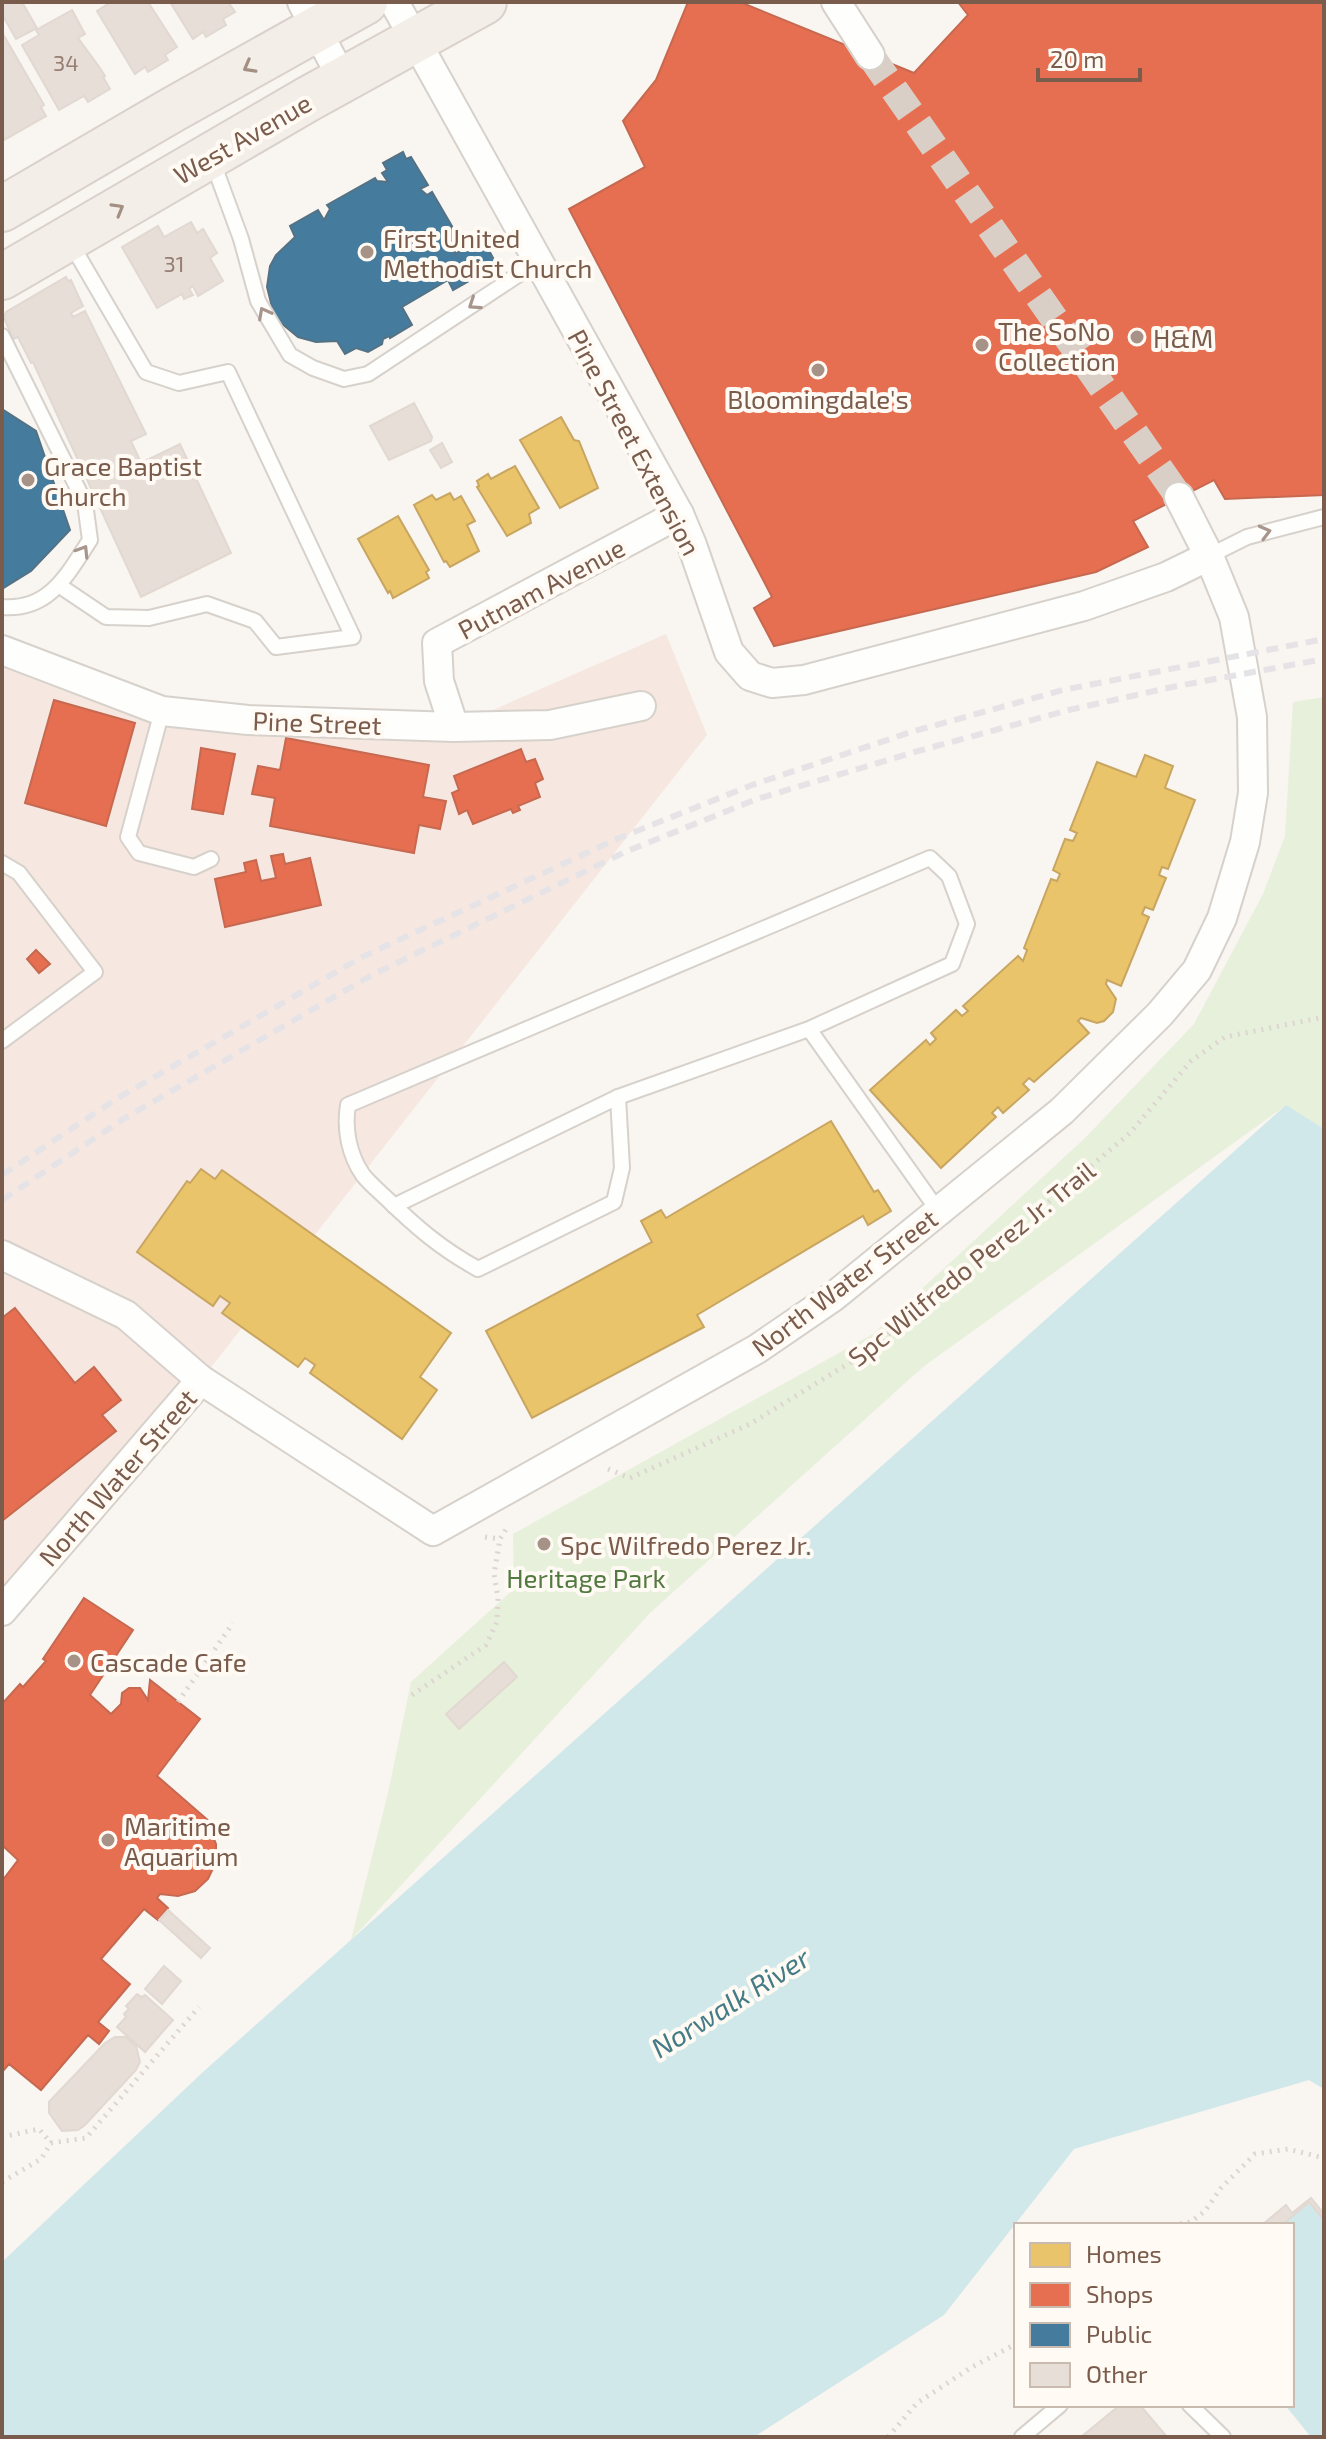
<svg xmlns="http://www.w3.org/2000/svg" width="1326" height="2439" viewBox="0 0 1326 2439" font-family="'Exo 2',sans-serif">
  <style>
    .commercial { fill: #f6e8e1 }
    .green { fill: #e7f0db }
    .water { fill: #d0e8ea }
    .homes { fill: #e9c46a; stroke: #c8a561; stroke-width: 2 }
    .shops { fill: #e76f51; stroke: #c66950; stroke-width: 2 }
    .public { fill: #457b9d; stroke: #557285; stroke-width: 2 }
    .building { fill: #e6ded7; stroke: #e2d8d2; stroke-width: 2 }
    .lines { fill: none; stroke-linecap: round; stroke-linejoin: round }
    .minor-tunnel { stroke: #d9cfc7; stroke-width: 28; stroke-dasharray: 28 14; stroke-linecap: butt }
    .service-casing { stroke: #d7d1cb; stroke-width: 18 }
    .minor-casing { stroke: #d7d1cb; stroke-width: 32 }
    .primary-casing { stroke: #dad1cc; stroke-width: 48 }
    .path { stroke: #dcd5d0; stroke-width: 5; stroke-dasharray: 2 6; stroke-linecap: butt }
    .service { stroke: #fefefd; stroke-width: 14 }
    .minor { stroke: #fefefd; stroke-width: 28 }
    .primary { stroke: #f3eee8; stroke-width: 44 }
    .rail { stroke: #e6e3e7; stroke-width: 6; stroke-dasharray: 12 8; stroke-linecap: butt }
    .oneway { stroke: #a48f83 }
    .oneway2 { stroke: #a8958b }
    .poi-dot { fill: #a69286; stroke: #fffaf3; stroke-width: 3 }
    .labels { text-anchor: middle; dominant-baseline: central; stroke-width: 8; stroke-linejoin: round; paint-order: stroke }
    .number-label { font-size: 22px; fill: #977e72 }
    .street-label { font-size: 26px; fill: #7a5c4d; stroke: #fffaf3 }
    .poi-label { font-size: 26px; fill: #7a5c4d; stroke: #fffaf3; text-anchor: start }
    .park-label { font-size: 26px; fill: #537a41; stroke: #fffaf3 }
    .water-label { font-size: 28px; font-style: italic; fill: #437c86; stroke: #fffaf3 }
  </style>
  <rect width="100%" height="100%" fill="#f9f5f0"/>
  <path class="commercial" d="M666 634 707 735 201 1380 2 1611V650L162 711 454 727Z"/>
  <path class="green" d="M1324 697V1129L1285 1106 923 1367 650 1613 351 1940 388 1793 411 1682 514 1589 513 1534 873 1334 1085 1138 1194 1024 1263 894 1285 836 1293 702Z"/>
  <g class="water">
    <path d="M1286 1105 1324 1129V2089L1309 2080 1074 2149 944 2315 754 2437H2V2262L203 2072Z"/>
    <path d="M1309 2202 1324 2220V2437H1311L1285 2405H1292V2225H1282Z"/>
  </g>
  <g class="homes">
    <path d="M561 417 574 440 579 441 598 488 560 508 520 440Z"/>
    <path d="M515 466 539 508 529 514 531 523 507 536 477 487 479 486 477 481 488 474 491 479Z"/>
    <path d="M450 493 454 500 461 496 475 521 467 525 479 551 450 567 446 561 444 562 414 505 432 495 436 500Z"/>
    <path d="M398 516 429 570 426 572 429 578 393 598 390 591 388 593 358 539Z"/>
    <path d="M1145 755 1173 766 1165 788 1195 800 1168 869 1162 867 1159 875 1166 878 1153 910 1145 907 1142 914 1149 917 1121 986 1107 980 1106 984 1116 999 1113 1012 1104 1021 1097 1023 1081 1018 1078 1021 1089 1033 1034 1082 1029 1078 1023 1084 1029 1090 1003 1113 998 1107 992 1113 996 1117 941 1168 870 1090 926 1040 930 1045 936 1039 931 1033 956 1010 962 1016 968 1011 963 1006 1018 956 1023 961 1027 950 1024 948 1051 879 1057 881 1060 874 1053 870 1065 839 1073 841 1077 833 1070 830 1097 762 1136 777Z"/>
    <path d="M831 1121 874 1192 878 1190 891 1211 868 1225 863 1216 697 1315 704 1327 532 1418 486 1331 652 1242 641 1221 661 1210 666 1218Z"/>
    <path d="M201 1169 215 1179 222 1170 451 1333 420 1377 437 1390 402 1439 310 1373 315 1365 305 1358 298 1367 222 1313 230 1303 220 1296 213 1306 137 1252 187 1181 190 1183Z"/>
  </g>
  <g class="shops">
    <path d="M688 2H740L914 73 968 15 958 2H1324V495L1225 499 1214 480 1133 521 1148 547 1096 572 774 646 754 608 772 597 569 209 645 167 623 121 656 80Z"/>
    <path d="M54 700 135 723 106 826 25 803Z"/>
    <path d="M286 738 429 765 423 797 446 801 440 829 419 825 414 853 270 826 275 798 252 794 258 766 280 770Z"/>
    <path d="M201 748 235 754 223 814 192 809Z"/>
    <path d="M521 749 526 762 535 759 543 779 535 783 540 797 518 806 520 810 513 813 511 809 473 824 467 810 459 814 452 793 459 790 454 776Z"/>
    <path d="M283 854 285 864 310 858 321 905 225 927 215 879 246 872 244 863 256 860 261 881 276 878 271 856Z"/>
    <path d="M36 950 50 964 39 973 27 959Z"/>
    <path d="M15 1308 75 1383 94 1367 121 1400 102 1415 116 1431 2 1521V1318Z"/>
    <path d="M84 1598 133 1630 90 1695 111 1714 121 1704 122 1693 129 1688H140L148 1700 150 1680 200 1719 157 1776 217 1828 212 1834 216 1844V1862L208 1879 195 1891 178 1896 160 1894 157 1898 168 1908 158 1920 144 1909 101 1959 130 1984 98 2022 109 2031 99 2044 88 2035 41 2090 9 2064 2 2072V1881L18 1860 2 1845V1704L20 1684 23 1687 46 1661 43 1659Z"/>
  </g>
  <g class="public">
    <path d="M403 152 406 159 411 157 428 185 420 189 427 195 432 192 460 240 455 243V254L482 238 497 265 453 290 448 280 402 307 412 325 390 338 389 336 383 339 382 344 368 352 356 348 345 354 337 341 316 342 298 337 280 322 273 311 267 287 270 266 276 255 295 237 290 226 318 210 324 220 330 209 327 205 375 178 377 181 388 182 382 173 387 170 383 163Z"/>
    <path d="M2 409 36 431 70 530 31 571 2 589Z"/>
  </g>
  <g class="building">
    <path d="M3 2H22L37 28 16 39 2 14Z"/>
    <path d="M111 2H148L177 47 165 55 168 60 148 72 145 67 135 74 97 11Z"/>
    <path d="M170 2H228L235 12 223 19 226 25 206 37 203 32 193 39Z"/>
    <path d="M72 10 85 34 78 38 100 68 105 76 103 77 110 89 88 102 84 96 59 110 22 45 39 35 36 30Z"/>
    <path d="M3 34 44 105 41 107 46 116 4 140 2 136Z"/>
    <path d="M191 222 197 233 203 229 217 253 210 258 223 281 198 296 193 286 189 289 193 295 184 299 182 294 157 308 122 247 158 226 164 237Z"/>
    <path d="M66 277 68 281 71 280 83 306 71 313 73 317 85 311 146 434 131 441 141 463 180 444 231 553 141 597 33 362 31 363 18 337 13 339 4 318 6 312Z"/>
    <path d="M414 403 432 437 431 441 389 460 370 426Z"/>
    <path d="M442 443 452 462 441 468 430 450Z"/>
    <path d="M504 1662 517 1677 459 1729 446 1714Z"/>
    <path d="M168 1910 210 1948 201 1958 159 1920Z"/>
    <path d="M164 1966 181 1981 162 2004 145 1989Z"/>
    <path d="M137 1994 142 1997 145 1995 173 2020 145 2052 117 2027 126 2017 124 2014 129 2009 126 2006Z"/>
    <path d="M115 2037H126L136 2046 140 2062 136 2070 85 2125 78 2130 62 2131 49 2113V2102L105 2043Z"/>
    <path d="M1311 2198 1324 2214V2220L1309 2202 1282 2225H1262L1286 2205 1292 2213Z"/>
    <path d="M1120 2405H1140L1167 2437H1081Z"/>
  </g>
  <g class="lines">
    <path class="minor-tunnel" d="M870 55 1179 497"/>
    <defs>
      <g id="service">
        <path d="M212 160 241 239 258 301 290 355 313 368 344 379 368 374 539 261"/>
        <path d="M2 336 85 503 90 540C67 575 49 611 2 607"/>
        <path d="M1209 556 1247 537 1324 517"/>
        <path d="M60 586 106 617 149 618 207 604 255 621 276 647 353 637 228 372 179 383 146 372 70 242"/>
        <path d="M162 711 128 837 139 853 194 867 211 859"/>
        <path d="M2 863 19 873 95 972 2 1041"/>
        <path d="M809 1029 618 1097 622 1168 614 1202 478 1269C440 1248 416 1227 385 1197 378 1190 369 1183 363 1175 349 1155 344 1129 348 1105L930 858 949 876 967 924 952 964 809 1029 939 1212"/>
        <path d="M394 1206 618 1097"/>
        <path d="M1190 2405 1223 2437"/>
        <path d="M1022 2437 1060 2405"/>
      </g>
      <g id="minor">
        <path d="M302 2 343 80"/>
        <path d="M394 2 679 514 692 545 729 652 750 676 772 683 804 680 1084 606 1166 577 1209 556"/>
        <path d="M836 2 870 55"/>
        <path d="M2 650 162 711 248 720 454 727 550 725 641 706"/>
        <path d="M454 727 439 681 437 643 679 514"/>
        <path d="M2 1255 126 1315 201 1380 433 1531 757 1349 833 1297 1062 1111 1160 1014 1197 970 1222 918 1245 842 1253 793 1252 717 1234 617 1209 556 1179 497"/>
        <path d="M2 1611 201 1380"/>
      </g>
      <g id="primary">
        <path d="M2 209 172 110 365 2"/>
        <path d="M2 277 308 99 484 2"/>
      </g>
    </defs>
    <use href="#service" class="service-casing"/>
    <use href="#minor" class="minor-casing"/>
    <use href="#primary" class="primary-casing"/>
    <g class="path">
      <path d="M608 1469 630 1478 750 1424 859 1357 946 1289 1130 1133 1191 1061 1225 1037 1324 1017"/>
      <path d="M485 1537 500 1539 508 1526"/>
      <path d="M412 1695 486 1645 497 1622 498 1598 494 1574 500 1539"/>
      <path d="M178 1702 233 1623"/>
      <path d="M2 2137 39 2129 51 2143"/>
      <path d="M2 2182 41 2159 51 2143 86 2138 199 2007"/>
      <path d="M1172 2225 1191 2222 1205 2211 1221 2188 1255 2154 1288 2149 1324 2158"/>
      <path d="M888 2437 917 2403 972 2367 1016 2344"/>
    </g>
    <use href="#service" class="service"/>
    <use href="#minor" class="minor"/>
    <use href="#primary" class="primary"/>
    <g class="rail">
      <path d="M2 1175 118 1098 362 957 619 838 752 785 911 732 1063 690 1324 639"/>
      <path d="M2 1200 125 1118 372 975 625 852 757 799 918 751 1069 710 1172 687 1324 659"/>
    </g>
  </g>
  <defs><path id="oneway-chevron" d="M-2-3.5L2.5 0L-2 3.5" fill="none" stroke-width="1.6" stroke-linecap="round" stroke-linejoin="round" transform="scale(2)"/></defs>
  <g class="oneway">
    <use href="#oneway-chevron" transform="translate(249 67) rotate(151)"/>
    <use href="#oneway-chevron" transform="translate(118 209) rotate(-30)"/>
  </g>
  <g class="oneway2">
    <use href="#oneway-chevron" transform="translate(474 304) rotate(146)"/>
    <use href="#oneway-chevron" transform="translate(264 313) rotate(-118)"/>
    <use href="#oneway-chevron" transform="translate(1265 532) rotate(-15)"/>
    <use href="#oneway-chevron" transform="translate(83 551) rotate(-58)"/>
  </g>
  <g class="poi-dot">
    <circle cx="367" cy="252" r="8"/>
    <circle cx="1137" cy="337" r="8"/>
    <circle cx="982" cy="345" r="8"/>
    <circle cx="818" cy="370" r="8"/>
    <circle cx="28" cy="480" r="8"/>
    <circle cx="544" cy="1544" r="8"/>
    <circle cx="74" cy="1661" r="8"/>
    <circle cx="108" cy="1840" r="8"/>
  </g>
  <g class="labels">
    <g class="number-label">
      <text x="66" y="62">34</text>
      <text x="174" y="263">31</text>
    </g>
    <g class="street-label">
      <text transform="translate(242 138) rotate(-30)">West Avenue</text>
      <text transform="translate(635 442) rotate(62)">Pine Street Extension</text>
      <text transform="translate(541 588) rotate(-28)">Putnam Avenue</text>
      <text transform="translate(317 722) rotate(2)">Pine Street</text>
      <text transform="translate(971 1263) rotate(-39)">Spc Wilfredo Perez Jr. Trail</text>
      <text transform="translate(844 1282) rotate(-37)">North Water Street</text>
      <text transform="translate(117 1477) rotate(-49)">North Water Street</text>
    </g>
    <g class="poi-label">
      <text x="383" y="237">First United<tspan x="383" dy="30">Methodist Church</tspan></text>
      <text x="998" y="330">The SoNo<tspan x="998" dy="30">Collection</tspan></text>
      <text x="1153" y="337">H&amp;M</text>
      <text x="818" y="398" text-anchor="middle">Bloomingdale's</text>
      <text x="44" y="465">Grace Baptist<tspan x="44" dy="30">Church</tspan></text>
      <text x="560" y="1544">Spc Wilfredo Perez Jr.</text>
      <text x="90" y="1661">Cascade Cafe</text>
      <text x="124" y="1825">Maritime<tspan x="124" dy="30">Aquarium</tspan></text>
    </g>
    <g class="park-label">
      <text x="586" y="1577">Heritage Park</text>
    </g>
    <g class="water-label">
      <text transform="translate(730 2002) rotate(-32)">Norwalk River</text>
    </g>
  </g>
  <rect width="1326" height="2439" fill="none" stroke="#7a5c4d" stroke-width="8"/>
  <rect x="1014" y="2223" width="280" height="184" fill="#fffaf3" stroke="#cabbb1" stroke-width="2"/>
  <rect x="1030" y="2243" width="40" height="24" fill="#e9c46a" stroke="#cabbb1" stroke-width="2"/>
  <text x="1086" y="2263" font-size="24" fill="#7a5c4d">Homes</text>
  <rect x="1030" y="2283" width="40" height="24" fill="#e76f51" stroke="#cabbb1" stroke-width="2"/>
  <text x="1086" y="2303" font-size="24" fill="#7a5c4d">Shops</text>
  <rect x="1030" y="2323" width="40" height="24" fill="#457b9d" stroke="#cabbb1" stroke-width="2"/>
  <text x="1086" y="2343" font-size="24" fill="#7a5c4d">Public</text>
  <rect x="1030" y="2363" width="40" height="24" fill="#e6ded7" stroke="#cabbb1" stroke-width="2"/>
  <text x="1086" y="2383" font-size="24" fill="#7a5c4d">Other</text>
  <path d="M1038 68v12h102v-12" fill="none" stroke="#7a5c4d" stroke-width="4"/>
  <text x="1050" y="68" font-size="24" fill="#7a5c4d" stroke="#fffaf3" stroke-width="6" paint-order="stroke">20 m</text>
</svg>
